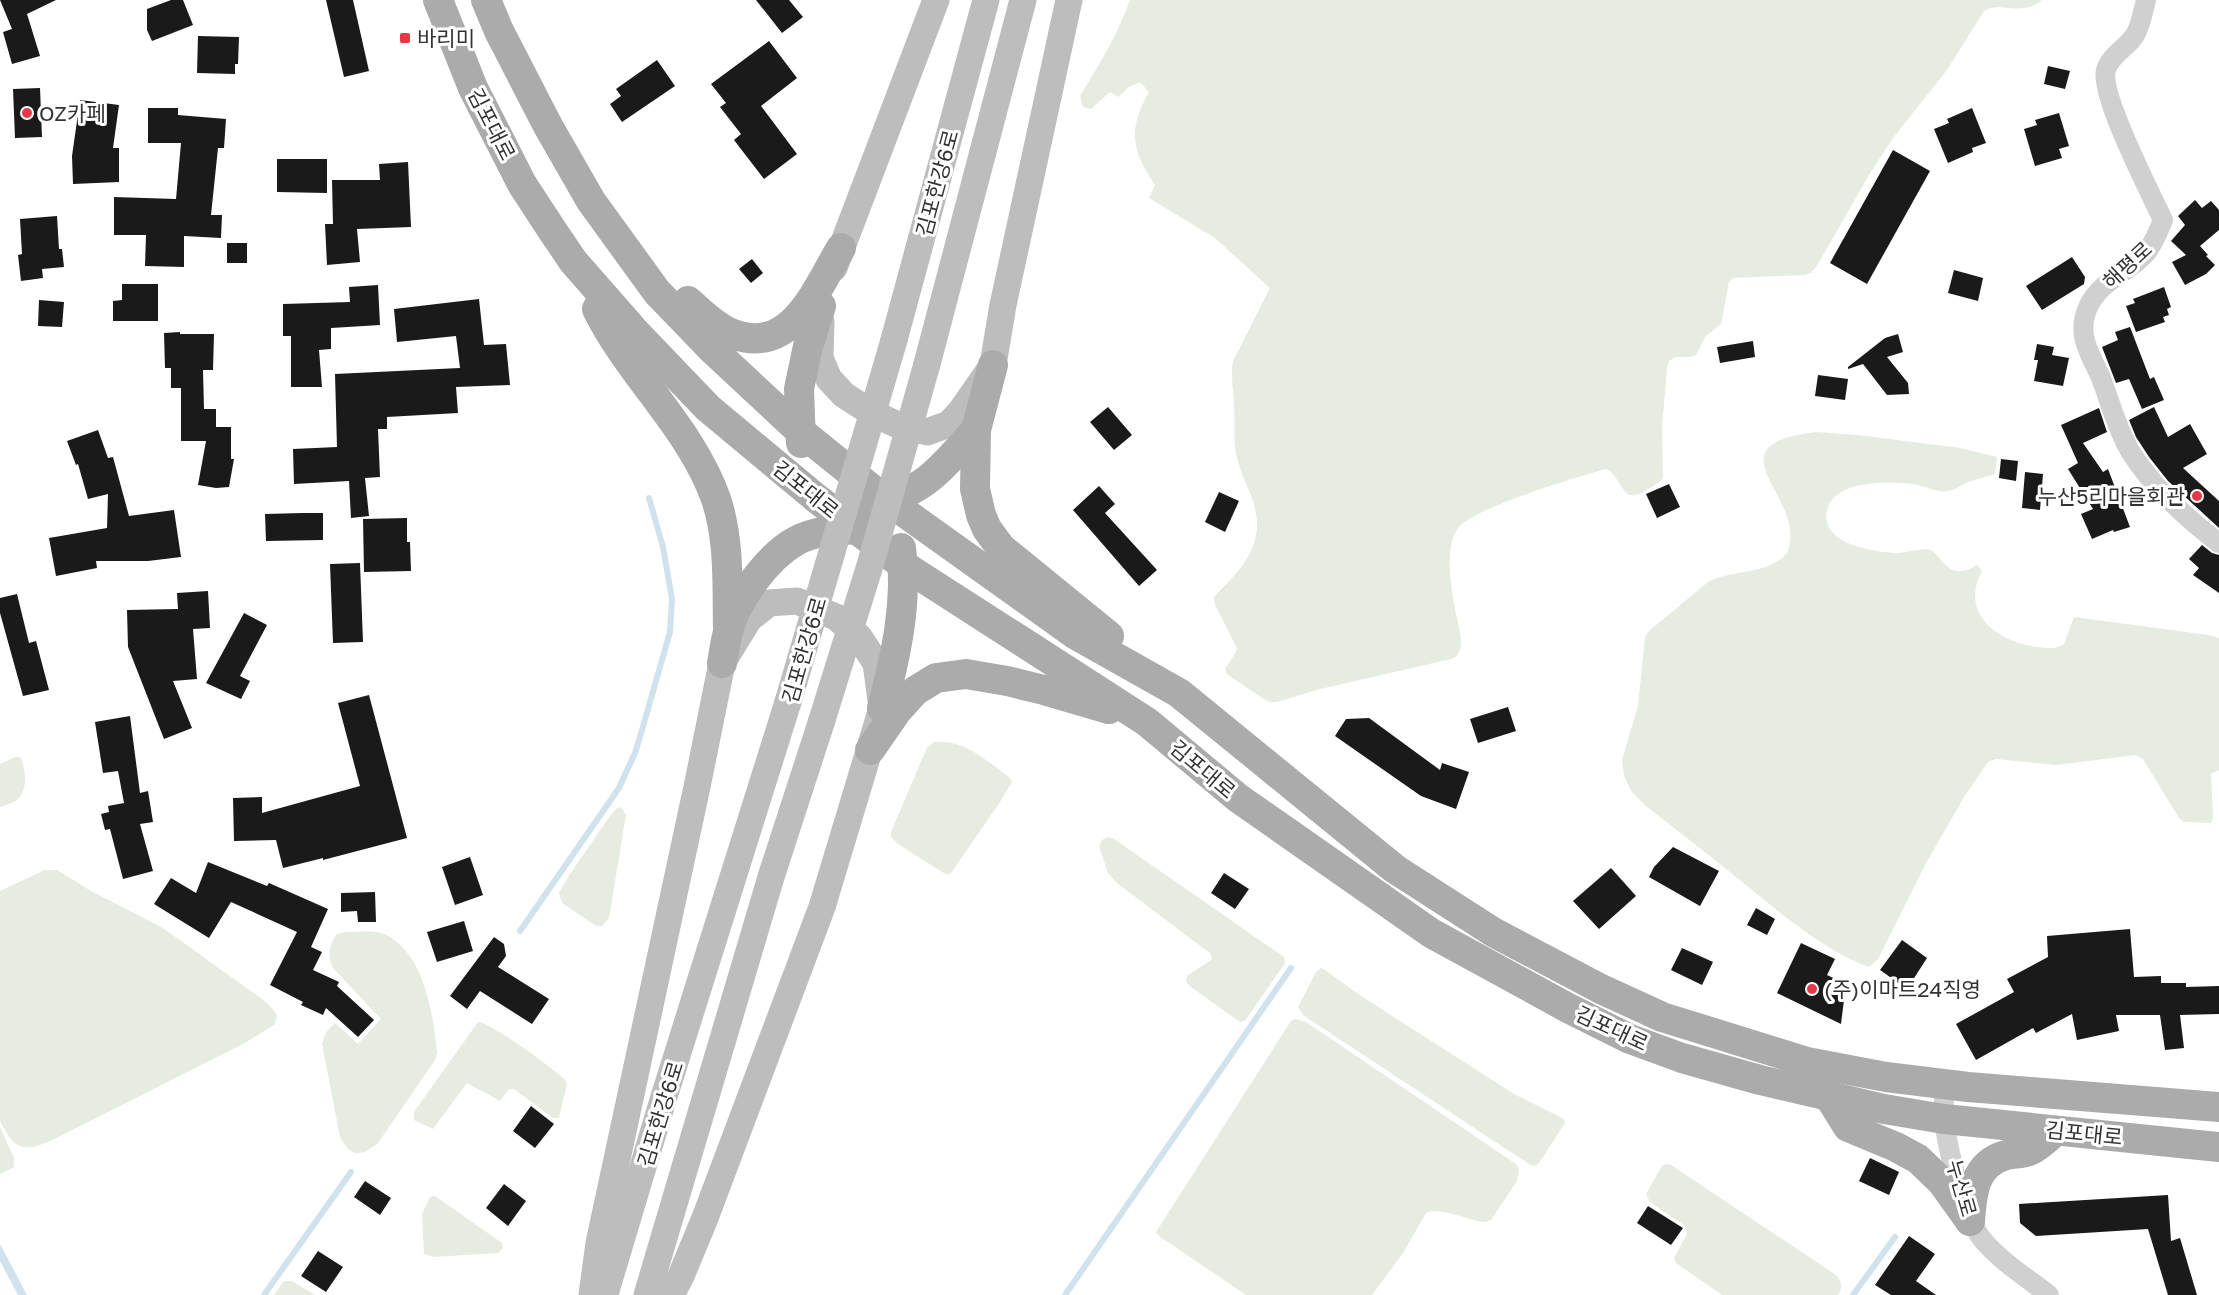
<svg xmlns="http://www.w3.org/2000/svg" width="2219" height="1295" viewBox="0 0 2219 1295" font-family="'Golos Text','Noto Sans KR',sans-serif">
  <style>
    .green { fill: #e6ecdf }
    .water { fill: #cfe2ee }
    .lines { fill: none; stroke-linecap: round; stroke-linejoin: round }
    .stream { stroke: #cfe2ee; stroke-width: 6 }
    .building { fill: #1a1a1a }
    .street { stroke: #d0d0d0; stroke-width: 20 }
    .secondary { stroke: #bdbdbd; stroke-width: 27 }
    .primary { stroke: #ababab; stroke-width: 30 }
    .secondary-bridge { stroke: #bdbdbd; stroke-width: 27 }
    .poi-dot { fill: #e63946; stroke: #fff; stroke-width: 2 }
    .labels { text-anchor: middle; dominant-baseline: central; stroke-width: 6; stroke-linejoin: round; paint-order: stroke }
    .poi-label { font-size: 21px; fill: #333; stroke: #fff; text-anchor: start }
    .street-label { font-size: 21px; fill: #333; stroke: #fff }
  </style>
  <rect width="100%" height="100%" fill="#fff"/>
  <g class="green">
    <path d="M1130 0H2042C2020 18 2000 0 1984 11L1947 70 1893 138 1869 175 1818 264 1812 272 1805 275 1733 278 1729 282 1721 324 1705 337 1696 355 1690 357H1675L1669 361 1667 368 1662 428 1663 478C1658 484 1650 488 1643 492 1621 505 1622 476 1606 469 1577 477 1475 507 1458 528 1443 547 1452 596 1457 618 1459 628 1464 644 1458 654 1457 656 1454 658 1451 659L1316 690 1277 702H1270L1262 698 1227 674 1225 669 1236 652 1237 648 1215 605 1214 597C1242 568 1267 545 1253 501 1247 484 1239 470 1236 453 1233 437 1235 422 1234 407 1234 391 1230 376 1233 361L1270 288 1215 238 1149 198 1155 185C1131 150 1128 129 1149 92L1140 82 1129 87 1118 97 1110 92 1091 109 1083 107 1080 96C1099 65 1118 34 1130 0Z"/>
    <path d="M1817 432 1858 435 1960 448 1997 457 1995 474C1986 477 1977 479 1968 482 1962 485 1955 490 1948 491 1936 493 1923 485 1912 484 1888 481 1834 480 1827 510 1819 544 1873 552 1896 553 1906 553 1917 549 1927 549 1941 550 1946 585 1977 565L1982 571C1959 614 1998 642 2037 647 2047 648 2055 650 2064 644L2074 617 2209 635 2219 638V770L2211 774 2213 818 2211 823 2184 822 2179 818 2143 759 2136 755 2056 765 1996 759 1988 762 1964 797 1925 865 1878 959 1869 967C1821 949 1776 909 1736 877 1707 853 1676 830 1646 806L1632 792 1624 776 1622 760 1638 706 1645 637 1649 631 1708 582C1730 570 1762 575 1782 558 1788 554 1789 548 1790 542 1798 493 1710 444 1817 432Z"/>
    <path d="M934 742C965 739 985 760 1009 777L1012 782 1000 802 951 873 947 875 898 844 891 837V832L923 757 927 748Z"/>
    <path d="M15 757H20C26 767 28 791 18 799 13 803 6 805 0 807V764Z"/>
    <path d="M621 807 626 815 609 918 602 926H596L562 903 559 893 570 874 610 816 616 809Z"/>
    <path d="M1108 837 1114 839 1284 957 1285 963 1245 1021 1240 1022 1191 987 1186 982 1187 976 1212 959 1211 954 1117 883 1108 873 1099 846 1102 840Z"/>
    <path d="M45 870H57L91 891 163 928 262 999 272 1008 277 1016 274 1025 243 1044 54 1139C24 1153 15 1151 0 1121V891Z"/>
    <path d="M347 932C358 932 373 930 384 934 425 953 433 1014 437 1053L435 1060 378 1143C361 1157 351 1158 340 1137L322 1044 326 1032 335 1023 358 1044 381 1019 333 968C327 956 329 945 337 934Z"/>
    <path d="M1321 968 1324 969 1355 992 1514 1094 1564 1119 1565 1123 1539 1163 1535 1166 1531 1165 1503 1147 1303 1015 1298 1007 1316 972Z"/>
    <path d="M1295 1019 1306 1022 1516 1164 1519 1169 1517 1181 1491 1220 1485 1222C1470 1221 1439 1206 1426 1213L1403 1253 1372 1295H1246L1159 1236 1156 1232 1291 1021Z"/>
    <path d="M478 1022C490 1022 554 1069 565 1080L567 1084 559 1118H553L514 1089H509L500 1101 467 1083 433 1129 414 1120V1112Z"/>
    <path d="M0 1127 14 1158V1167L0 1174Z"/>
    <path d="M1666 1164 1671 1165 1836 1275C1842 1282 1843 1287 1838 1295H1722L1676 1263 1674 1258 1687 1234 1685 1226 1650 1202 1646 1194 1662 1166Z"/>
    <path d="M435 1196 502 1243 503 1247 499 1253 433 1257 424 1254 422 1214 430 1197Z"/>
    <path d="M284 1281H292L315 1295H274Z"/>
  </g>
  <path class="water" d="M0 1244 27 1295H18L0 1261Z"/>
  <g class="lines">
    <g class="stream">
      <path d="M520 931 619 788 635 753 642 730 670 632 672 599 663 547 649 498"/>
      <path d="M264 1295 351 1172"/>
      <path d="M1065 1295 1291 968"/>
      <path d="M1853 1295 1895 1237"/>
    </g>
  </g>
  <g class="building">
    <path d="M0 0H56L27 14 40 56 12 64 3 32 12 29Z"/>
    <path d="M171 0H183L193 25 152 41 147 30V9Z"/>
    <path d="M326 0H353L369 71 344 77Z"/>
    <path d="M756 0H789L803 17 782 33Z"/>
    <path d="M198 36 239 37 238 64H235V74L197 73Z"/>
    <path d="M769 41 797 78 761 106 797 154 764 179 734 140 741 134 720 107 726 103 711 84Z"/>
    <path d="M657 60 675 86 622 122 610 104 621 96 616 89Z"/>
    <path d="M2048 66 2070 71 2065 89 2044 84Z"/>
    <path d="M40 88 42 137 15 138 13 89Z"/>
    <path d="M80 100 119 105 113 148H119V182L73 184 72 156Z"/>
    <path d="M148 108H178V115L226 119 224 148H218L211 215H222L221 238 184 236V267L145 266 146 235H114V197L176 199 181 143H148Z"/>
    <path d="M1972 108 1986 143 1972 148 1973 152 1948 163 1934 129 1949 123 1947 119Z"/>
    <path d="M2059 113 2069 146 2059 149 2062 158 2035 166 2024 129 2037 125 2035 120Z"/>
    <path d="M1893 150 1930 171 1867 284 1830 263Z"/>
    <path d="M277 159H327V193L277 192Z"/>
    <path d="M408 162 411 227 357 229 360 262 327 265 325 224H333L332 180H380L379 164Z"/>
    <path d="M2195 200 2202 208 2211 201 2219 210V230L2200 246 2208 255 2206 256 2215 265 2206 274 2185 285 2172 262 2186 255 2171 241 2185 225 2178 216Z"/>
    <path d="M57 216 59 249H62L64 267 42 269 43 278 21 281 18 255 22 254 20 219Z"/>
    <rect x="227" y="243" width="20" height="20"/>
    <path d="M2072 257 2085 277 2084 284 2042 310 2026 286Z"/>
    <path d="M752 259 763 273 751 283 739 269Z"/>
    <path d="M1954 270 1983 278 1978 301 1948 293Z"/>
    <path d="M122 284H158V321H113V301L122 300Z"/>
    <path d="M378 285 380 325 331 328V349L319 350 322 387H291V336H283V304L350 302 349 287Z"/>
    <path d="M2164 287 2171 307 2167 309 2169 315 2163 317 2165 322 2136 332 2126 306 2135 303 2133 299Z"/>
    <path d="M479 299 484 345 506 344 510 385 456 387 458 413 387 417V429H378L380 477 365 478 369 516 351 518 349 481 294 484 293 449 337 447 335 374 460 368 456 336 397 342 394 309Z"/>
    <path d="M39 300 64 302 62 327 38 326Z"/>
    <path d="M2130 327 2150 379 2154 377 2164 400 2142 409 2129 379 2116 383 2102 347 2118 340 2115 332Z"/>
    <path d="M180 332V334H214L213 370H203L204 409H216V427H231V459H234L229 487 216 488 198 485 206 441H181V388H171V368H165L164 333Z"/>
    <path d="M1898 334 1903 352 1887 357 1908 383 1909 394 1887 395 1863 364 1848 369V367L1885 338Z"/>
    <path d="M1753 341 1755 357 1720 363 1717 347Z"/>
    <path d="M2037 344 2054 347 2052 355 2069 358 2063 386 2034 381 2038 360H2034Z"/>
    <path d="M1818 375 1848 379 1845 400 1815 396Z"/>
    <path d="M1108 407 1132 435 1114 450 1090 422Z"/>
    <path d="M2154 407 2168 437 2190 424 2207 454 2183 468 2219 501V528L2168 481 2149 457 2136 437 2129 420Z"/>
    <path d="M2099 408 2107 432 2083 443 2103 472 2108 469 2130 527 2114 532 2113 530 2092 539 2081 514 2093 509 2068 469 2078 463 2061 425Z"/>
    <path d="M98 430 108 458 113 457 129 516 174 510 181 557 148 561H96L97 568 56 576 49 538 107 528 108 494 88 499 78 464 76 465 67 441Z"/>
    <path d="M2001 459 2018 461 2016 481 1999 478Z"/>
    <path d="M2025 472 2043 474 2040 510 2022 508Z"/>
    <path d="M1669 484 1680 507 1657 518 1646 494Z"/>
    <path d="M1099 486 1115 504 1105 513 1157 570 1139 586 1073 510Z"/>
    <path d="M1219 492 1239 501 1225 532 1205 522Z"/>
    <path d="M303 513H323V540L266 541 265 514Z"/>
    <path d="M407 518V542H410L411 571 364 572 363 519Z"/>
    <path d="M2202 545 2212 553 2219 555V593L2193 575 2199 568 2189 559Z"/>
    <path d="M360 563 363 642 333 643 330 564Z"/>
    <path d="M208 591 210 628 193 629 197 679 173 681 192 728 164 739 128 647 127 610 178 609 177 593Z"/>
    <path d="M17 594 29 643 36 641 49 690 23 696 0 613V598Z"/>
    <path d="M244 613 267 625 240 676 250 681 241 699 206 683Z"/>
    <path d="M369 695 407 838 323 860V858L283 868 276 840 234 841 233 798 262 797V813L360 786 338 703Z"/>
    <path d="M1508 707 1516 731 1478 743 1470 719Z"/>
    <path d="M130 716 140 793 148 791 153 822 140 824 153 871 123 879 110 829 105 830 101 814 109 812 108 806 124 803 118 771 103 773 95 722Z"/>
    <path d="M1369 718 1440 770 1442 763 1469 772 1456 809 1421 796 1335 736 1346 719Z"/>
    <path d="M1673 847 1719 871 1700 906 1649 877 1654 867Z"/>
    <path d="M470 857 483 895 455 905 442 867Z"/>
    <path d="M208 862 267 886 269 883 328 909 311 947 322 952 313 970 339 982 337 986 374 1020 358 1037 326 1008 323 1015 301 1005 303 1002 270 985 297 932 231 902 209 938 154 904 171 878 196 893Z"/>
    <path d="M1611 868 1636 896 1599 929 1573 901Z"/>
    <path d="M1224 873 1249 889 1235 909 1211 893Z"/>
    <path d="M375 892 376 922H358L357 911 341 912V893Z"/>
    <path d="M1756 908 1775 919 1767 935 1747 925Z"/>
    <path d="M464 921 473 951 437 962 427 932Z"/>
    <path d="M2130 929 2134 977 2161 976V983H2186V987L2219 986V1014L2180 1015 2184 1048 2165 1050 2160 1015H2116L2119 1031 2077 1040 2072 1014 2036 1033 2033 1028 1976 1060 1956 1024 2014 992 2007 979 2048 957 2047 936Z"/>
    <path d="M494 937 504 944 506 956 498 967 549 999 532 1024 480 991 467 1009 450 996Z"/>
    <path d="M1902 940 1927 958 1907 989 1880 970Z"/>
    <path d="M1801 943 1835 959 1827 975 1846 984 1841 1024 1777 993Z"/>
    <path d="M1682 948 1713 962 1702 985 1671 970Z"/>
    <path d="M531 1106 554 1124 535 1148 513 1131Z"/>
    <path d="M1870 1158 1899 1172 1889 1195 1859 1181Z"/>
    <path d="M365 1181 391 1198 380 1215 354 1197Z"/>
    <path d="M504 1184 526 1201 508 1226 486 1208Z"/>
    <path d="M2168 1195 2171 1241 2180 1238 2197 1295H2168L2148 1229 2036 1236 2020 1223 2019 1204Z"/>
    <path d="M1648 1206 1683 1228 1671 1245 1637 1223Z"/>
    <path d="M1909 1236 1935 1254 1916 1281 1936 1295H1891L1875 1285Z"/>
    <path d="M318 1251 343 1267 326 1292 301 1276Z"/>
  </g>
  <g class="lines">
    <g class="street">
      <path d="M2146 0C2143 11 2141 25 2135 35 2127 48 2110 55 2106 70 2099 94 2151 194 2163 220 2158 232 2154 243 2146 253 2128 273 2102 280 2089 305 2075 334 2090 353 2101 378 2110 402 2117 429 2130 451 2152 486 2186 518 2219 543"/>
      <path d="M1945 1084C1944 1096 1943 1109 1944 1121 1949 1153 1962 1213 1982 1239 2000 1261 2026 1277 2049 1295"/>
    </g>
    <g class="secondary">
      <path d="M834 268 936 0"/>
      <path d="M821 322 820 358 829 379 844 395 872 413 898 425 927 432 949 424 961 411 993 365 1003 305 1069 0"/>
      <path d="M894 340 986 0"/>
      <path d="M927 364 1023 0"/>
      <path d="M605 1294 663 1100 788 702"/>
      <path d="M592 1295 599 1243 698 782 722 663 749 619 769 603 797 601 836 617 859 637 876 663 882 708 822 907 705 1218 681 1276 671 1295"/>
      <path d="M647 1295 771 877 822 720"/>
    </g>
    <g class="primary">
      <path d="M438 0 473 88 522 184 552 230 573 261 636 333 708 408 816 498 903 565 1147 722 1238 798 1431 933 1568 1008 1630 1039 1682 1058 1760 1080 1884 1109 1944 1119 2219 1147"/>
      <path d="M486 0 499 31 548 126 591 201 657 292 713 350 801 432 873 490 1076 635 1179 693 1395 869 1493 932 1601 989 1662 1017 1807 1062 1886 1077 1968 1087 2219 1107"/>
      <path d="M688 301C701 312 716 328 733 334 792 356 817 288 841 248"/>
      <path d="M597 309C630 376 691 428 716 499 730 541 727 586 728 630"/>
      <path d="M993 365 976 430 975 489 981 515 987 529 1001 548 1109 636"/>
      <path d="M801 443 799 389 808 346 821 306"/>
      <path d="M871 504C925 493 941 468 976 430"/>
      <path d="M722 663C724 653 725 642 728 632 736 600 767 557 796 541 816 530 841 530 863 529"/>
      <path d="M882 708C896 656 908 601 901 548"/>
      <path d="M870 750 897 711 915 691 936 678 966 674 1007 681 1044 690 1109 709"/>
      <path d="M1830 1098 1848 1127 1896 1147 1918 1159 1942 1182 1970 1221"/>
      <path d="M1970 1221C1972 1193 1974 1164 2006 1155 2013 1153 2022 1154 2029 1151 2038 1148 2048 1137 2056 1131"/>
    </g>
    <g class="secondary-bridge">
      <path d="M788 702 894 340"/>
      <path d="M822 720 871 562 927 364"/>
    </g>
  </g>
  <g class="poi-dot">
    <rect x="399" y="32" width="12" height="12" rx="3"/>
    <circle cx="27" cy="113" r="6"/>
    <circle cx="2197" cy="496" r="6"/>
    <circle cx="1812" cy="989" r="6"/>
  </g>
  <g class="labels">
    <g class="poi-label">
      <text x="417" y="38">바리미</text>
      <text x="39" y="113">OZ카페</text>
      <text x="2185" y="496" text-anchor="end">누산5리마을회관</text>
      <text x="1824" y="989">(주)이마트24직영</text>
    </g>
    <g class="street-label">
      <text transform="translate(492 124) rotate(63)">김포대로</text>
      <text transform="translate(937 183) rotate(-75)">김포한강6로</text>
      <text transform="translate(2127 265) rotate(-43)">해평로</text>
      <text transform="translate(806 489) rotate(39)">김포대로</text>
      <text transform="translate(804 650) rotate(-74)">김포한강6로</text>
      <text transform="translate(1203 769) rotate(40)">김포대로</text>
      <text transform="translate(1612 1028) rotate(25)">김포대로</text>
      <text transform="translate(660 1114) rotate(-73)">김포한강6로</text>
      <text transform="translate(2084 1133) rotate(6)">김포대로</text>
      <text transform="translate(1962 1188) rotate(74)">누산로</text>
    </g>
  </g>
</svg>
